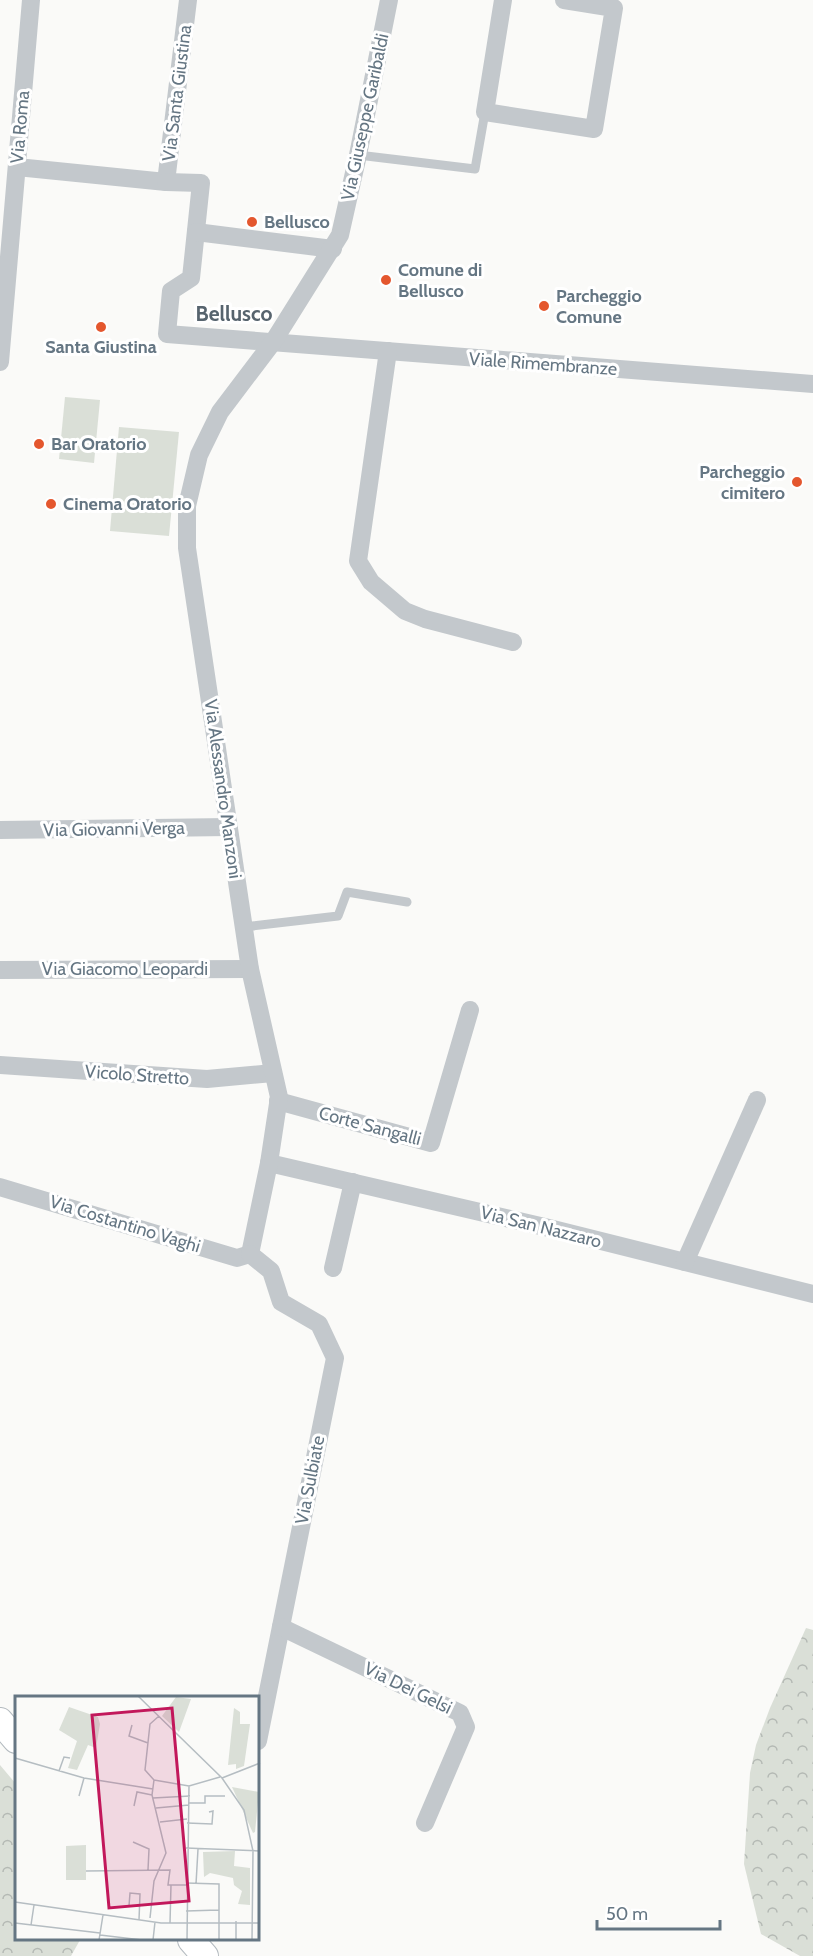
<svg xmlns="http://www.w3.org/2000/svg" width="813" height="1956" viewBox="0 0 813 1956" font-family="Cabin,sans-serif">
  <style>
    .green { fill: #dadfd7 }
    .forest { fill: url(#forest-crowns) }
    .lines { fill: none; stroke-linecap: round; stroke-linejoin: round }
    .secondary-casing { stroke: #b3babf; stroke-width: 28 }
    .service { stroke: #c3c8cc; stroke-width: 9 }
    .minor { stroke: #c3c8cc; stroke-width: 18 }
    .secondary { stroke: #fff; stroke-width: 26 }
    .poi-dot { fill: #e4572e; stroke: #fff; stroke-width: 2 }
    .labels { text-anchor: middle; stroke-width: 6; stroke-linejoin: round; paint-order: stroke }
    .street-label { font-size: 18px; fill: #657683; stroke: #fff }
    .poi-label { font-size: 18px; font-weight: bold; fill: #657683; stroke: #fff; text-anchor: start }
    .quarter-label { font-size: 21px; font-weight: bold; fill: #57646e; stroke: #fff }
    .inset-road { fill: none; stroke: #b5bdc2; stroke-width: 1.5 }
    .view { fill: #c2185b; fill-opacity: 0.15; stroke: #c2185b; stroke-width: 3 }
    .inset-edge { fill: none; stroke: #657683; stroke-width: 3 }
  </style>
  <defs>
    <pattern id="forest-crowns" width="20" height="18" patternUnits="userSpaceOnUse" patternTransform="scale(1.5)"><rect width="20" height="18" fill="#dadfd7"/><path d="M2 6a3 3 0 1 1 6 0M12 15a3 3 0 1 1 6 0" fill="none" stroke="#b4b9b4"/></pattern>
  </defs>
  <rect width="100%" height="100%" fill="#fafaf8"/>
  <!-- green -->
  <g class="green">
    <polygon points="65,397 100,400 94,463 59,459"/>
    <polygon points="119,427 179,432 169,536 110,531"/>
  </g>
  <!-- forest -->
  <g class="forest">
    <polygon points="806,1628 813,1630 813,1956 800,1956 761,1934 744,1864 750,1773 756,1745 770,1708"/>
    <polygon points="0,1765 16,1784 16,1940 80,1940 71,1956 0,1956"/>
  </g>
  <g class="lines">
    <!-- secondary casing -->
    <g class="secondary-casing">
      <g id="secondary">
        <polyline points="0,1721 16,1740"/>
        <polyline points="191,1940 205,1956"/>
      </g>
    </g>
    <!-- service -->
    <g class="service">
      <polyline points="358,155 475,169 485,112"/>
      <polyline points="244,927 338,916 347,892 407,902"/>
    </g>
    <!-- minor -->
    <g class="minor">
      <polyline points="503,0 485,112 594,129 614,8 564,0"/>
      <polyline points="17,167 166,182 188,0"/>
      <polyline points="166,182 201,183 191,278 171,291 167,334 813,384"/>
      <polyline points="196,232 333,249"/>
      <polyline points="388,351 358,561 371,582 405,611 425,619 513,642"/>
      <polyline points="0,362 31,0"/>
      <polyline points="0,830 229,827"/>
      <polyline points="0,970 250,969"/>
      <polyline points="0,1065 207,1079 273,1073"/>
      <polyline points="278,1101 431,1143 470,1010"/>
      <polyline points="269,1163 549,1228 813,1294"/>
      <polyline points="0,1187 237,1258 250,1254"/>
      <polyline points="250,1254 269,1163 279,1097 250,969 187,548 187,506 199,455 220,412 273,342 340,235 358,155 389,0"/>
      <polyline points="250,1254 271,1271 281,1302 319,1324 335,1358 258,1741"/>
      <polyline points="685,1262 757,1100"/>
      <polyline points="333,1268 353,1182"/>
      <polyline points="281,1627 460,1713 466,1727 425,1823"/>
    </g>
    <!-- secondary -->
    <use href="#secondary" class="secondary"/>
  </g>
  <!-- markers -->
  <g class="poi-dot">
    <circle cx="252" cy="222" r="6"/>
    <circle cx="386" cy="280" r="6"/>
    <circle cx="544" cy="306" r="6"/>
    <circle cx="101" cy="327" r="6"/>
    <circle cx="39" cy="444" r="6"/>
    <circle cx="797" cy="482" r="6"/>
    <circle cx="51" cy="504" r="6"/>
  </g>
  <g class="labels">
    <!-- street labels -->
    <g class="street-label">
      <text transform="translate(177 93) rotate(-83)" y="6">Via Santa Giustina</text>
      <text transform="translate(365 117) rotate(-78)" y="6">Via Giuseppe Garibaldi</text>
      <text transform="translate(20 127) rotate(-85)" y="6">Via Roma</text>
      <text transform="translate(543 364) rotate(4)" y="6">Viale Rimembranze</text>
      <text transform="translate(223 789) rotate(82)" y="6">Via Alessandro Manzoni</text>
      <text transform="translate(114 829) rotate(-1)" y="6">Via Giovanni Verga</text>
      <text x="125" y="975">Via Giacomo Leopardi</text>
      <text transform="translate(137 1075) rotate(4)" y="6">Vicolo Stretto</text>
      <text transform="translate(370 1126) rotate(15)" y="6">Corte Sangalli</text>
      <text transform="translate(125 1224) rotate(17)" y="6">Via Costantino Vaghi</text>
      <text transform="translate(541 1227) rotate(14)" y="6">Via San Nazzaro</text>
      <text transform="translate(310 1480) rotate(-79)" y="6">Via Sulbiate</text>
      <text transform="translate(408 1688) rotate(26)" y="6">Via Dei Gelsi</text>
    </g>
    <!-- poi labels -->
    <g class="poi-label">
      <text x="264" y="228">Bellusco</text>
      <text x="398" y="276">Comune di<tspan x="398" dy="21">Bellusco</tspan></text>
      <text x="556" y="302">Parcheggio<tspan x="556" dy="21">Comune</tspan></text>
      <text x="101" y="353" text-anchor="middle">Santa Giustina</text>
      <text x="51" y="450">Bar Oratorio</text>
      <text x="785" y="478" text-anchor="end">Parcheggio<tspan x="785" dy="21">cimitero</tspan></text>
      <text x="63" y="510">Cinema Oratorio</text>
    </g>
    <!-- quarter labels -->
    <g class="quarter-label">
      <text x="234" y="321">Bellusco</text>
    </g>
  </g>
  <!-- overview -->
  <g transform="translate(15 1696)">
    <rect width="244" height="244" fill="#fafaf8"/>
    <path d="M219,12L225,16V28H235L229,70L221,73V68L213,69ZM220,155L219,170L235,172V209L223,208L227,195L219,189L218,182L195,177L189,181L188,156Z" fill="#dadfd7"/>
    <path d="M161,1L176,3L164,36L147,20ZM54,11L83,21L85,28L81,52L73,49L62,74L53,72L62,45L44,34Z" fill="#dadfd7"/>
    <path d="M71,149V184H51V150Z" fill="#dadfd7"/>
    <path d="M217,91L244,96L240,136L238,137Z" fill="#dadfd7"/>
    <path class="inset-road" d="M123,0L207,82L229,114L238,155L237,244M117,29L114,40L133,47M0,62L69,82L138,93M44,75L49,61L55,62M207,82L245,67M139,84L130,74L135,28L144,20M139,84L174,90L205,81M64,100L69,82M138,102L175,100M174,107H190V100H210M119,110L122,96L137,99M141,112L174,109M145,126L172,123M172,127L197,128L198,115L194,116M118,146L134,153L133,174M171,152L245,155M71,175L155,174L153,189H156M171,187L204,188V244M181,188L183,153M0,206L146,227H245M171,215L204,214M135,222L139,185L151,157L137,99L139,84M124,224L125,198L115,197L114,210H125M221,225V244M0,227L85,237M155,227L156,189H171M16,229L19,209M85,239L127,244M84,244L88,219M138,244L140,226M172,244L174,90"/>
    <path class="view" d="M157,12L174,205L94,212L77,19Z"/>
    <rect width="244" height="244" class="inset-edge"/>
  </g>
  <!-- scale -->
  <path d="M597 1920v9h123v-9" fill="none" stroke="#657683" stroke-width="3"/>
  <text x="606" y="1920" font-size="18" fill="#657683" stroke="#ffffff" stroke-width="4.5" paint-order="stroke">50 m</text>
</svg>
